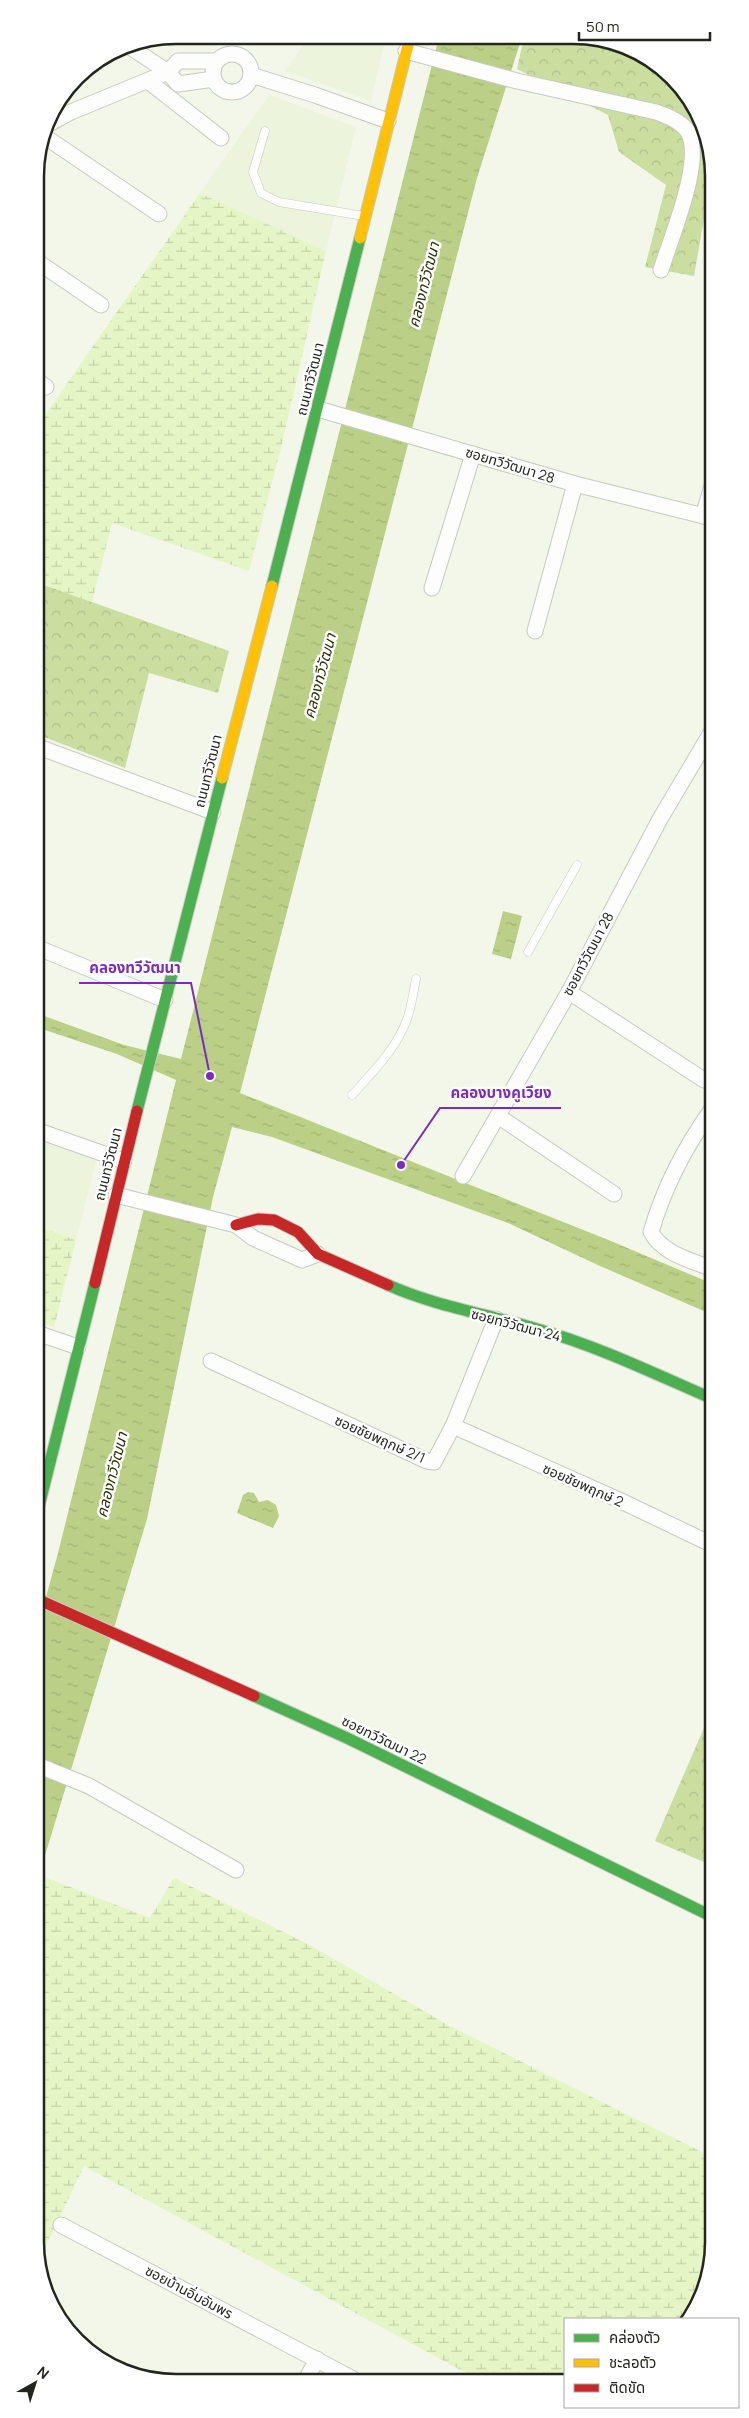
<svg xmlns="http://www.w3.org/2000/svg" width="749" height="2418" viewBox="0 0 749 2418" font-family="Manrope,'Noto Sans Thai',sans-serif">
  <style>
    .built { fill: #ecf4dc }
    .forest { fill: url(#forest-crowns) }
    .wetland { fill: url(#wetland-marsh) }
    .water { fill: url(#water-ripples) }
    .lines { fill: none; stroke-linecap: round; stroke-linejoin: round }
    .lane-casing { stroke: #c7cac0; stroke-width: 9 }
    .street-casing { stroke: #c7cac0; stroke-width: 17 }
    .fast-casing { stroke: #c7cac0; stroke-width: 13 }
    .slow-casing { stroke: #c7cac0; stroke-width: 13 }
    .jam-casing { stroke: #c7cac0; stroke-width: 13 }
    .lane { stroke: #fdfefc; stroke-width: 8 }
    .street { stroke: #fdfefc; stroke-width: 15 }
    .fast { stroke: #4caf50; stroke-width: 11 }
    .slow { stroke: #ffc107; stroke-width: 11 }
    .jam { stroke: #c62828; stroke-width: 11 }
    .labels { text-anchor: middle; stroke-width: 5; stroke-linejoin: round; paint-order: stroke }
    .street-label { font-size: 14px; fill: #23261d; stroke: #fff }
    .water-label { font-size: 15px; font-style: italic; fill: #252f05; stroke: #fff }
    .rim { fill: none; stroke: #23261d; stroke-width: 2.5 }
    .leader { fill: none; stroke: #7b2cbf; stroke-width: 2 }
    .callout-dot { fill: #7b2cbf; stroke: #fff; stroke-width: 2 }
    .callout-label { font-size: 15px; text-anchor: middle; font-weight: bold; fill: #7b2cbf; stroke: #fff; stroke-width: 5; stroke-linejoin: round; paint-order: stroke }
  </style>
  <defs>
    <pattern id="forest-crowns" width="20" height="18" patternUnits="userSpaceOnUse" patternTransform="scale(1.25)"><rect width="20" height="18" fill="#ccdda0"/><path d="M2 6a3 3 0 1 1 6 0M12 15a3 3 0 1 1 6 0" fill="none" stroke="#afbe89"/></pattern>
    <pattern id="wetland-marsh" width="20" height="14" patternUnits="userSpaceOnUse" patternTransform="scale(1.25)"><rect width="20" height="14" fill="#e6f5c5"/><path d="M1 5h8M5 5V1M11 12h8M15 12V8" fill="none" stroke="#c5d2a9"/></pattern>
    <pattern id="water-ripples" width="26" height="14" patternUnits="userSpaceOnUse" patternTransform="scale(1.25)"><rect width="26" height="14" fill="#bbd086"/><path d="M2 4q2-2 4 0t4 0M15 11q2-2 4 0t4 0" fill="none" stroke="#a0b273"/></pattern>
  </defs>
  <rect width="100%" height="100%" fill="#f2f7e9"/>
  <!-- built -->
  <g class="built">
    <polygon points="310,36 386,36 371,101 285,71"/>
    <polygon points="269,95 356,127 326,251 200,193"/>
    <polygon points="36,1139 97,1158 76,1240 36,1226"/>
  </g>
  <!-- forest -->
  <g class="forest">
    <polygon points="524,37 601,38 673,77 711,149 711,179 694,276 645,267 666,185 619,152 608,115 517,69"/>
    <polygon points="36,582 229,651 218,693 149,673 125,768 36,734"/>
    <polygon points="713,1707 713,1866 655,1841"/>
  </g>
  <!-- wetland -->
  <g class="wetland">
    <polygon points="200,193 326,251 281,448 249,571 112,523 92,602 36,582 36,428"/>
    <polygon points="36,1226 76,1240 54,1327 37,1321"/>
    <polygon points="39,1875 150,1918 174,1878 308,1944 448,2025 714,2158 714,2251 703,2296 689,2319 565,2319 565,2380 479,2380 84,2166 38,2263 37,1882"/>
  </g>
  <!-- water -->
  <g class="water">
    <polygon points="439,37 522,37 477,178 240,1093 606,1239 713,1284 713,1315 600,1266 508,1223 272,1137 232,1127 213,1197 147,1519 37,1882 37,1630 58,1553 176,1080 117,1054 36,1027 36,1013 124,1045 181,1059"/>
    <polygon points="503,911 522,916 511,959 492,954"/>
    <polygon points="248,1492 254,1493 259,1502 268,1500 276,1505 279,1516 273,1528 237,1513 243,1495"/>
  </g>
  <g class="lines">
    <!-- lane casing -->
    <g class="lane-casing">
      <g id="lane">
        <polyline points="265,131 253,172 261,193 279,202 364,216"/>
        <polyline points="528,952 577,865"/>
        <path d="M352,1095C374,1071 400,1045 409,1013C412,1002 414,990 416,979"/>
      </g>
    </g>
    <!-- street casing -->
    <g class="street-casing">
      <g id="street">
        <polyline points="127,45 168,72 178,84 214,79"/>
        <path d="M406,51L517,81L656,112C667,116 678,120 686,129C707,155 670,239 661,270"/>
        <circle cx="232" cy="73" r="19"/>
        <polyline points="251,75 315,95 388,121"/>
        <polyline points="148,81 221,138"/>
        <polyline points="47,125 71,112 168,72 178,61 217,61"/>
        <polyline points="44,136 159,214"/>
        <polyline points="35,260 101,305"/>
        <polyline points="36,380 46,387"/>
        <polyline points="318,409 575,484 712,518"/>
        <polyline points="703,516 712,486"/>
        <polyline points="432,588 473,454"/>
        <polyline points="535,631 575,484"/>
        <polyline points="36,746 213,812"/>
        <polyline points="36,947 165,1000"/>
        <polyline points="569,992 704,1080"/>
        <path d="M712,1109C685,1147 664,1187 651,1232C663,1254 690,1260 713,1269"/>
        <polyline points="498,1116 614,1194"/>
        <polyline points="36,1130 124,1161"/>
        <polyline points="463,1176 569,992 660,819 712,731"/>
        <polyline points="116,1195 236,1225 253,1238 302,1260 318,1254"/>
        <polyline points="37,1333 78,1347"/>
        <polyline points="211,1361 427,1461 434,1462 453,1426 496,1319"/>
        <polyline points="453,1426 619,1500 713,1545"/>
        <polyline points="37,1765 89,1786 236,1870"/>
        <polyline points="61,2225 355,2380"/>
        <polyline points="306,2380 317,2359"/>
      </g>
    </g>
    <!-- fast casing -->
    <g class="fast-casing">
      <g id="fast">
        <polyline points="272,586 360,238"/>
        <polyline points="137,1111 222,778"/>
        <path d="M388,1285C435,1306 487,1314 537,1329C598,1346 655,1374 713,1399"/>
        <polyline points="37,1514 95,1283"/>
        <polyline points="254,1696 347,1738 713,1917"/>
      </g>
    </g>
    <!-- slow casing -->
    <g class="slow-casing">
      <g id="slow">
        <polyline points="360,238 410,37"/>
        <polyline points="222,778 272,586"/>
      </g>
    </g>
    <!-- jam casing -->
    <g class="jam-casing">
      <g id="jam">
        <polyline points="236,1225 258,1219 274,1220 298,1232 318,1254 388,1285"/>
        <polyline points="95,1283 137,1111"/>
        <polyline points="37,1599 254,1696"/>
      </g>
    </g>
    <!-- lane -->
    <use href="#lane" class="lane"/>
    <!-- street -->
    <use href="#street" class="street"/>
    <!-- fast -->
    <use href="#fast" class="fast"/>
    <!-- slow -->
    <use href="#slow" class="slow"/>
    <!-- jam -->
    <use href="#jam" class="jam"/>
  </g>
  <g class="labels">
    <!-- street labels -->
    <g class="street-label">
      <text transform="translate(310 379) rotate(-76)" y="5">ถนนทวีวัฒนา</text>
      <text transform="translate(510 465) rotate(17)" y="5">ซอยทวีวัฒนา 28</text>
      <text transform="translate(208 771) rotate(-76)" y="5">ถนนทวีวัฒนา</text>
      <text transform="translate(588 954) rotate(-62)" y="5">ซอยทวีวัฒนา 28</text>
      <text transform="translate(108 1164) rotate(-76)" y="5">ถนนทวีวัฒนา</text>
      <text transform="translate(516 1325) rotate(15)" y="5">ซอยทวีวัฒนา 24</text>
      <text transform="translate(380 1439) rotate(24)" y="5">ซอยชัยพฤกษ์ 2/1</text>
      <text transform="translate(583 1485) rotate(24)" y="5">ซอยชัยพฤกษ์ 2</text>
      <text transform="translate(384 1740) rotate(26)" y="5">ซอยทวีวัฒนา 22</text>
      <text transform="translate(189 2292) rotate(28)" y="5">ซอยบ้านอิ่มอัมพร</text>
    </g>
    <!-- water labels -->
    <g class="water-label">
      <text transform="translate(424 285) rotate(-76)" y="5">คลองทวีวัฒนา</text>
      <text transform="translate(320 676) rotate(-75)" y="5">คลองทวีวัฒนา</text>
      <text transform="translate(112 1475) rotate(-76)" y="5">คลองทวีวัฒนา</text>
    </g>
  </g>
  <!-- crop -->
  <path d="M0 0H749V2418H0ZM176 44H573A132 132 0 0 1 705 176V2242A132 132 0 0 1 573 2374H176A132 132 0 0 1 44 2242V176A132 132 0 0 1 176 44Z" fill="#fff" fill-rule="evenodd"/>
  <path class="rim" d="M176 44H573A132 132 0 0 1 705 176V2242A132 132 0 0 1 573 2374H176A132 132 0 0 1 44 2242V176A132 132 0 0 1 176 44Z"/>
  <!-- callouts -->
  <path class="leader" d="M210 1076L191 983H79M401 1165L440 1108H561"/>
  <g class="callout-dot">
    <circle cx="210" cy="1076" r="5"/>
    <circle cx="401" cy="1165" r="5"/>
  </g>
  <g class="callout-label">
    <text x="135" y="973">คลองทวีวัฒนา</text>
    <text x="501" y="1098">คลองบางคูเวียง</text>
  </g>
  <!-- legend -->
  <rect x="564" y="2318" width="175" height="90" fill="#ffffff" stroke="#a7a8a5"/>
  <rect x="574" y="2334" width="25" height="8" fill="#4caf50" stroke="#a7a8a5"/>
  <text x="609" y="2343" font-size="15" fill="#23261d">คล่องตัว</text>
  <rect x="574" y="2359" width="25" height="8" fill="#ffc107" stroke="#a7a8a5"/>
  <text x="609" y="2368" font-size="15" fill="#23261d">ชะลอตัว</text>
  <rect x="574" y="2384" width="25" height="8" fill="#c62828" stroke="#a7a8a5"/>
  <text x="609" y="2393" font-size="15" fill="#23261d">ติดขัด</text>
  <!-- north arrow -->
  <g transform="translate(35 2383) rotate(39)" stroke="#ffffff" stroke-width="4" paint-order="stroke">
  <path d="M0-4L9 19L0 12L-9 19Z" fill="#23261d"/>
  <text y="-8" font-size="14" font-weight="bold" text-anchor="middle" fill="#23261d">N</text>
  </g>
  <!-- scale -->
  <path d="M579 32v8h131v-8" fill="none" stroke="#23261d" stroke-width="2.5"/>
  <text x="586" y="32" font-size="15" fill="#23261d" stroke="#ffffff" stroke-width="4" paint-order="stroke">50 m</text>
</svg>
